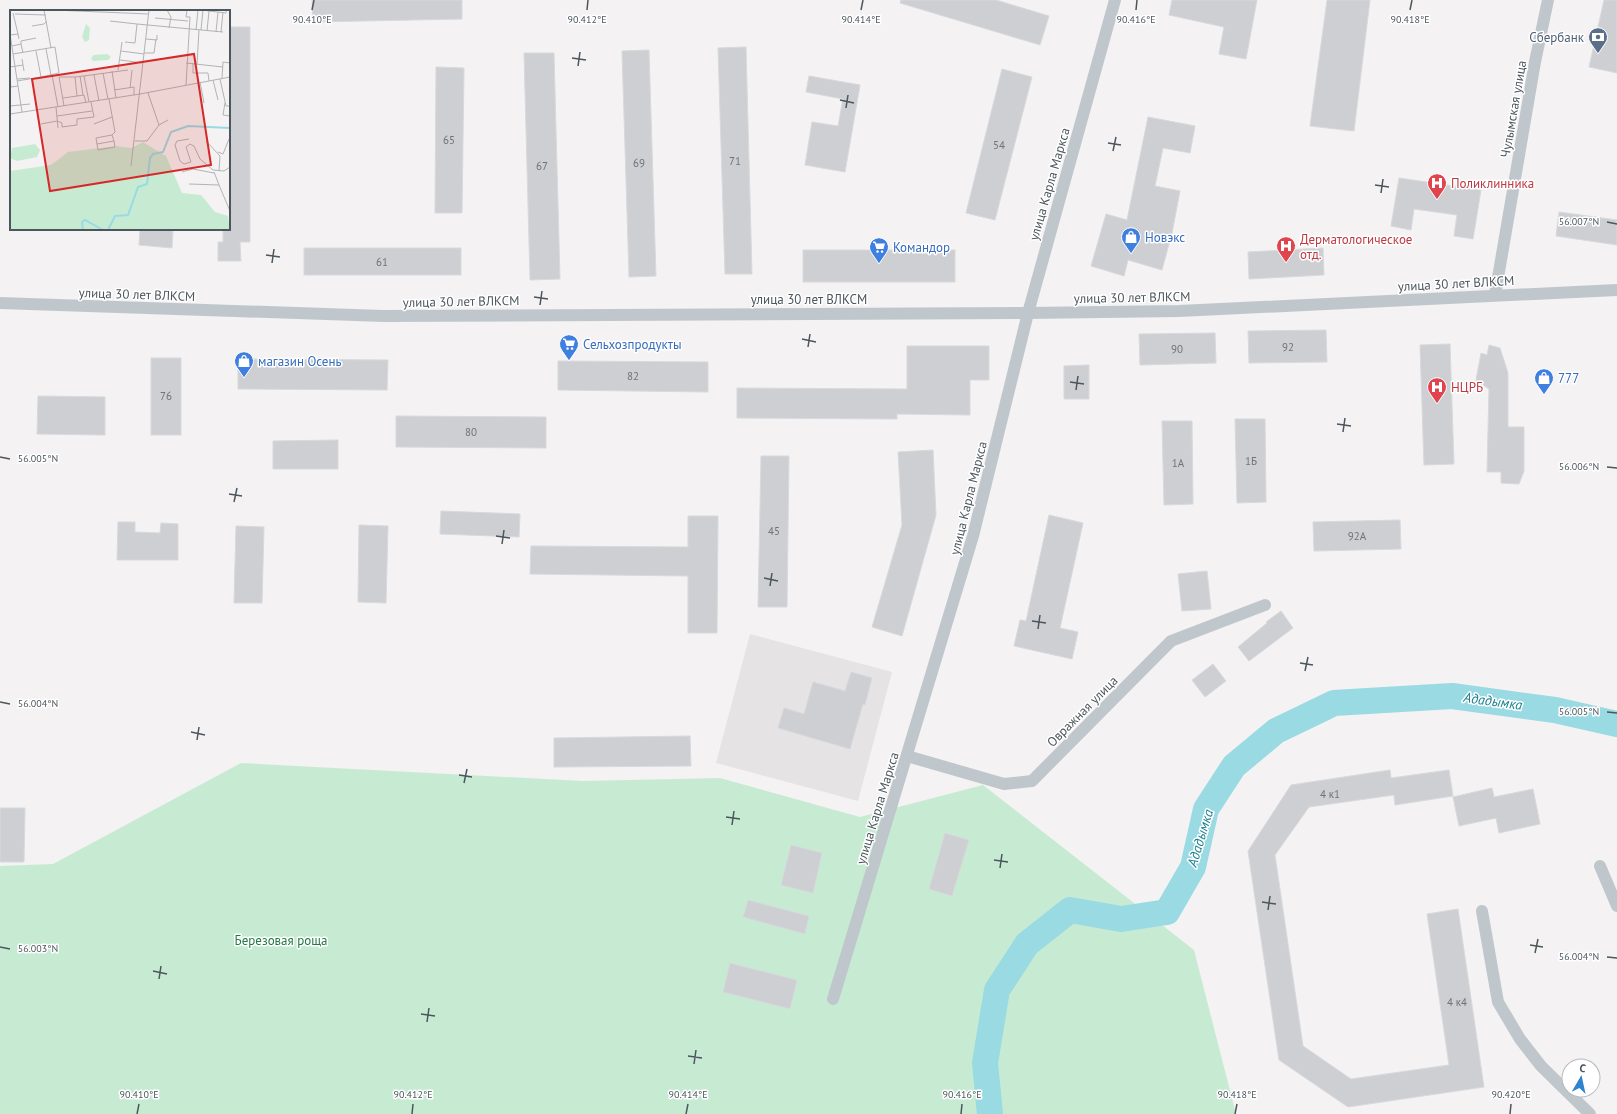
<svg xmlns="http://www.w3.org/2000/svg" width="1617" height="1114" viewBox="0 0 1617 1114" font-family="'PT Sans',sans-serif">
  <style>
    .education { fill: #e5e3e4 }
    .green { fill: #c7ebd2 }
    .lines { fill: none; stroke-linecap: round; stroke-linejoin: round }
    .river { stroke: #99dae3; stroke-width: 26 }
    .building { fill: #cdcfd3; stroke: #d7d9dc }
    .minor { stroke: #c0c7cc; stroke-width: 12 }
    .ticks { fill: none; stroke: #4c565d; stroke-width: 1.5 }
    .labels { text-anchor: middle; stroke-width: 3; stroke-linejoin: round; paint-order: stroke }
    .number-label { font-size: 11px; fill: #6c747a }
    .service-label { font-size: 13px; fill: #4e5e75; stroke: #fff; text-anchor: end }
    .street-label { font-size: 13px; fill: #4c565d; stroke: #fff }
    .health-label { font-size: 13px; fill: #be3a42; stroke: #fff; text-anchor: start }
    .shop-label { font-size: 13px; fill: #366cbe; stroke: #fff; text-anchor: start }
    .park-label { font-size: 13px; fill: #237846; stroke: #fff }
    .water-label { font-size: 14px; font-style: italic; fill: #1d8290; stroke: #fff }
    .inset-river { fill: none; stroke: #99dae3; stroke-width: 2 }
    .inset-road { fill: none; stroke: #b1b4b6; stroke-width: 1 }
    .view { fill: #d62828; fill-opacity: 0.15; stroke: #d62828; stroke-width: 2 }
    .inset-edge { fill: none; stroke: #4c565d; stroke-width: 2 }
    .ticks-label { font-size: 10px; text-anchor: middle; fill: #4c565d; stroke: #fff; stroke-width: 3; stroke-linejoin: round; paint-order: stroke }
  </style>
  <rect width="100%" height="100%" fill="#f4f2f2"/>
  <!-- education -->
  <polygon class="education" points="750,634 892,672 858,801 716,763"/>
  <!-- green -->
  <polygon class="green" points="241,763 583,781 720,778 860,817 983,785 1194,950 1236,1114 0,1114 0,866 53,864"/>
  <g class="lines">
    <!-- river -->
    <polyline class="river" points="990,1114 985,1063 997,990 1027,944 1070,910 1121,919 1167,912 1193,867 1206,809 1234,766 1276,731 1334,703 1452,696 1555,710 1617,724"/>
  </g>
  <!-- building -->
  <g class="building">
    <polygon points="312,0 462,0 462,19 313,22"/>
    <polygon points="901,0 996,0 1049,16 1040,45 900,3"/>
    <polygon points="1172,0 1257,0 1246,59 1219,54 1224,27 1169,15"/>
    <polygon points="1327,0 1370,0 1354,131 1310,126"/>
    <polygon points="1604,0 1617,0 1617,73 1589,67"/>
    <polygon points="229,27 250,27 250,242 240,242 241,261 218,261 218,242 223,242 223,229 229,229"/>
    <polygon points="746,47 752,274 725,274 718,48"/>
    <polygon points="649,50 656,276 629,277 622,51"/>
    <polygon points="524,53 554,53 560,279 530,280"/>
    <polygon points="436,67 464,68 462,213 435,213"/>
    <polygon points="1002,69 1032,77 995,220 966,213"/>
    <polygon points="809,76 860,85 845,172 805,165 812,122 838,126 843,99 806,92"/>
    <polygon points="1148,117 1195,126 1190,153 1163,148 1155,186 1180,191 1172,233 1162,270 1128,260 1124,276 1091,266 1106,214 1127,220"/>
    <polygon points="1399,178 1481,190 1473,239 1454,236 1457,215 1414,209 1411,230 1391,226"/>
    <polygon points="1559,212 1617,220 1617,245 1556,236"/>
    <polygon points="140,229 173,229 172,248 139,245"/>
    <rect x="304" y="248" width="157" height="27"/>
    <polygon points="1323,248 1324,275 1249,279 1248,252"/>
    <rect x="803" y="250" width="152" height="32"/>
    <polygon points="1326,330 1327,362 1249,363 1248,331"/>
    <polygon points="1215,333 1216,363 1140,365 1139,334"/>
    <polygon points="1450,344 1454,464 1424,465 1420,345"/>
    <polygon points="1489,345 1500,348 1508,373 1508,427 1524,427 1524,471 1519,484 1501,483 1501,472 1487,472 1489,389 1476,380 1481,353 1487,355"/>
    <polygon points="907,346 989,346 989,380 970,380 970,415 897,414 897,419 737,418 737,388 907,389"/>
    <rect x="151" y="358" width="30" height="77"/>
    <polygon points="238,359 388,360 387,390 238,389"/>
    <polygon points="558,361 708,362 708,392 558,390"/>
    <polygon points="1089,365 1089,399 1064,399 1064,366"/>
    <polygon points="38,396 105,397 105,435 37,434"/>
    <polygon points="396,416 546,417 546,448 396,447"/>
    <polygon points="1235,419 1265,419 1266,502 1237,503"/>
    <polygon points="1162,421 1192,421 1193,504 1164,505"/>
    <polygon points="338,440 338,469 273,469 273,441"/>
    <polygon points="933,450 936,515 902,636 872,627 902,525 898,452"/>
    <polygon points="761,456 789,456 787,607 758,607"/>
    <polygon points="441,511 520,514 519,537 440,534"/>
    <polygon points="1049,515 1083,523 1060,628 1078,632 1072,659 1014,646 1020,620 1026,621"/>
    <polygon points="688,516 718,516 717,633 688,633 688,576 530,574 531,546 688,547"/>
    <polygon points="1400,520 1401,549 1314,551 1313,522"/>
    <polygon points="118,522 135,522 135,532 160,533 161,523 178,524 178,560 117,560"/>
    <polygon points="359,525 388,526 386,603 358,602"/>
    <polygon points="236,526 264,527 262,603 234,603"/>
    <polygon points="1207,571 1211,609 1182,611 1178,574"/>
    <polygon points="1281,611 1293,628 1249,661 1238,647 1267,623 1266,622"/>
    <polygon points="1213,664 1226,681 1205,697 1192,680"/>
    <polygon points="851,672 872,678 865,705 863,704 850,749 778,728 784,708 804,714 813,682 845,691"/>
    <polygon points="690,736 691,766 554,767 554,738"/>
    <polygon points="1390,770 1391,778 1449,770 1453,796 1395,805 1394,795 1309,807 1275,855 1303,1046 1351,1079 1449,1065 1427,914 1458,909 1484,1087 1348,1107 1279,1060 1248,851 1291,785"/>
    <polygon points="1492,788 1494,797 1533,789 1540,824 1499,833 1496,818 1459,826 1453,797"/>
    <polygon points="0,808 25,808 24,862 0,862"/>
    <polygon points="945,833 969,840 952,896 929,889"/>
    <polygon points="791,845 822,853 813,893 781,885"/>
    <polygon points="748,900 809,916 805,934 743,917"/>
    <polygon points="730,963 797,980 790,1009 723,992"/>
  </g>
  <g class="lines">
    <!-- minor -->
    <g class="minor">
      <polyline points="1495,295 1535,62 1548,0"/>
      <polyline points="0,303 383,316 1028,313 1179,311 1617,290"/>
      <polyline points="907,756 1004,784 1032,781 1171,641 1265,605"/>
      <polyline points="1600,866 1617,906"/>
      <polyline points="1482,911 1498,1002 1520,1039 1541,1066 1590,1114"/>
      <polyline points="833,999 973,536 1028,313 1115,0"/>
    </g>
  </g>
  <!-- ticks -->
  <path class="ticks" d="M312,10L314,0M587,10L588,0M861,10L863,0M1136,10L1137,0M1410,10L1412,0M572,58L586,60M578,66L580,52M840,100L854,103M846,108L848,95M1108,143L1121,145M1113,151L1116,137M1375,185L1389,187M1381,193L1383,179M1607,222L1617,224M266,255L280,257M272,263L274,249M534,297L548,299M540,305L542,291M802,339L816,342M808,347L810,334M1070,382L1084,384M1076,390L1078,376M1337,424L1351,426M1343,432L1345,418M0,457L10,459M1607,467L1617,468M229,494L242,496M234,502L237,488M496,536L510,538M502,544L504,530M764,578L778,581M770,586L772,573M1032,621L1046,623M1038,629L1040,615M1300,663L1313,665M1305,671L1308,657M0,702L10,704M1607,712L1617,713M191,732L205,735M197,740L199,727M459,775L472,777M464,783L467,769M726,817L740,819M732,825L734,811M994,860L1008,862M1000,868L1002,854M1262,902L1276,904M1268,910L1270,896M1530,945L1543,947M0,947L10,949M1535,953L1538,939M1607,957L1617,958M153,971L167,974M159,979L161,966M421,1014L435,1016M427,1022L429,1008M688,1056L702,1058M694,1064L696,1050M137,1114L139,1104M412,1114L413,1104M686,1114L688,1104M961,1114L962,1104M1235,1114L1237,1104M1510,1114L1511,1104"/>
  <!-- icons -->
  <defs>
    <g id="bank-pin" transform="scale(1)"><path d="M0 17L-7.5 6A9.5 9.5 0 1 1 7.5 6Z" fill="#5c6f8a" stroke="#fff"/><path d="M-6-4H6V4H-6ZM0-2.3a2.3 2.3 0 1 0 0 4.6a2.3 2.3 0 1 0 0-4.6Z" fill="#fff"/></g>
    <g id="hospital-pin" transform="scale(1)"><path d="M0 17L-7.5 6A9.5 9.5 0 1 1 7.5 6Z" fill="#e0444e" stroke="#fff"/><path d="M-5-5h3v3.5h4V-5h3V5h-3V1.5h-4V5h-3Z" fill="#fff"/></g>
    <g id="shop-pin" transform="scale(1)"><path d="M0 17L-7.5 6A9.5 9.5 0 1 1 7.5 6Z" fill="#3f7fe0" stroke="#fff"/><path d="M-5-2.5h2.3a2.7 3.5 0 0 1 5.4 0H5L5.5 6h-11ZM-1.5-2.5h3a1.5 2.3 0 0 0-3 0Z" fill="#fff"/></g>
    <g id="supermarket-pin" transform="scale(1)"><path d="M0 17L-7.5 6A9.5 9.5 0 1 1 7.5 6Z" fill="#3f7fe0" stroke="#fff"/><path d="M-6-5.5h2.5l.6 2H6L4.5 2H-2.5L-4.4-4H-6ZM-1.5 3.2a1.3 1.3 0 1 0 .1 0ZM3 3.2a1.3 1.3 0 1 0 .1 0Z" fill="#fff"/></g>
  </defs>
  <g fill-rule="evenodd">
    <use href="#bank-pin" x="1598" y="37"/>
    <use href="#hospital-pin" x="1437" y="183"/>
    <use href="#shop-pin" x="1131" y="237"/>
    <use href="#hospital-pin" x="1286" y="246"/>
    <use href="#supermarket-pin" x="879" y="247"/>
    <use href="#supermarket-pin" x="569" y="344"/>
    <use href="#shop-pin" x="244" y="361"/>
    <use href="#shop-pin" x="1544" y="378"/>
    <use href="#hospital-pin" x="1437" y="387"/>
  </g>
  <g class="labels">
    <!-- number labels -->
    <g class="number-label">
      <text x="449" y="144">65</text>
      <text x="999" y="149">54</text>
      <text x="735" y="165">71</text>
      <text x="639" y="167">69</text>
      <text x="542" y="170">67</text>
      <text x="382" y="266">61</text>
      <text x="1288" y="351">92</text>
      <text x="1177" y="353">90</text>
      <text x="633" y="380">82</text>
      <text x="166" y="400">76</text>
      <text x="471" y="436">80</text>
      <text x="1251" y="465">1Б</text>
      <text x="1178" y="467">1А</text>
      <text x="774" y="535">45</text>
      <text x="1357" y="540">92А</text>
      <text x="1330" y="798">4 к1</text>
      <text x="1457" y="1006">4 к4</text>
    </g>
    <!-- service labels -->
    <g class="service-label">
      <text x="1584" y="42">Сбербанк</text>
    </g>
    <!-- street labels -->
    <g class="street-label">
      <text transform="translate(1513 109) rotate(-80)" y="5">Чулымская улица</text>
      <text transform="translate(1049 184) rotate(-74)" y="5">улица Карла Маркса</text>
      <text transform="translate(1456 283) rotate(-3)" y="5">улица 30 лет ВЛКСМ</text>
      <text transform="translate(137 294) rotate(2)" y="5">улица 30 лет ВЛКСМ</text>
      <text transform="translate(1132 297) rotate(-1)" y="5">улица 30 лет ВЛКСМ</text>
      <text x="809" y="304">улица 30 лет ВЛКСМ</text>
      <text transform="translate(461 301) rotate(-1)" y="5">улица 30 лет ВЛКСМ</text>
      <text transform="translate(968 498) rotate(-76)" y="5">улица Карла Маркса</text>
      <text transform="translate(1082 711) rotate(-45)" y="5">Овражная улица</text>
      <text transform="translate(877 808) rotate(-73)" y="5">улица Карла Маркса</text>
    </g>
    <!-- health labels -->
    <g class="health-label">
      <text x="1451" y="188">Поликлинника</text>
      <text x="1300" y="244">Дерматологическое<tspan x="1300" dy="15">отд.</tspan></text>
      <text x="1451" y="392">НЦРБ</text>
    </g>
    <!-- shop labels -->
    <g class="shop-label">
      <text x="1145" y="242">Новэкс</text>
      <text x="893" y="252">Командор</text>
      <text x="583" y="349">Сельхозпродукты</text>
      <text x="258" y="366">магазин Осень</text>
      <text x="1558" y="383">777</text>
    </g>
    <!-- park labels -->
    <g class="park-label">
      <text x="281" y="945">Березовая роща</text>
    </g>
    <!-- water labels -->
    <g class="water-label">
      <text transform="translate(1493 701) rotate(8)" y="5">Ададымка</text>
      <text transform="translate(1200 838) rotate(-73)" y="5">Ададымка</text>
    </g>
  </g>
  <!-- overview -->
  <g transform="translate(10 10)">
    <rect width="220" height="220" fill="#f4f2f2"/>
    <path d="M76,14L80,18L79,30L75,32L72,27ZM97,44L101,47L98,50L83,51L81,48L84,45ZM133,132L156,146L172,183L191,185L205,202L218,206L220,220H0V161L41,155L58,142L106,136L121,138ZM25,134L30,140L27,147L7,151L0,148L2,138Z" fill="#c7ebd2"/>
    <path class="inset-river" d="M73,220L72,212L75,210L93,220M98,220L105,206L118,205L128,177L137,174L140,148L143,144L153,142L161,122L178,116L220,118"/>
    <path class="inset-road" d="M34,0L41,38M43,0L139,4M157,0L161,7L159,18M191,0L216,3V0M3,3L8,24M5,4L36,5M145,8L178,11M100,11L127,14M22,16L34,14L37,11M186,20L188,0M191,20L193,0M197,21L199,1M206,22L208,2M211,22L213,2M0,24L12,102M0,25L8,24L9,29M136,29L147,30V25M115,32L125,33L127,14L213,22M11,34V31L26,28M2,36L11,34L13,43M36,39L41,65M111,41L134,44M134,43H144L146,29M3,44L45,37L49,63L31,67M12,49L14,61M110,50L133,53M176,53L213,57M183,53V63H198L199,71M187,54L189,20M0,57L13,55M108,60L112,32M102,61L106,88M93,63L98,89M42,65L48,97M84,65L89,91M70,66L73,85M74,66L79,92M49,67H66L118,60M49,67L54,96M65,67L67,86M212,68L213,52L220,53M7,69L20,68M210,69L216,96H220M203,70L208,90M7,71L31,67L26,41M0,72L1,77L8,76M190,72L194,93M176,75L180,7H176L177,0M120,78L122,60M104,80L124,77V85M138,83L149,115M53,88L74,85L76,93M99,89L105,122L102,125M215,93L213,105L220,106M0,96L20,94M46,97L48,118M0,104L130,84L220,67M47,106L82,101M31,114L47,111L52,113V117L67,115V109L84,107L81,92M84,114L102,107M179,129L167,131L165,135L170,151L174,154L181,152L176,137L180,134L184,136L190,149L203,160L214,161L220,157M125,131H137L149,115L158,110M196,131L210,146L209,161M87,134L88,140L105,137L104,131L102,125L86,128L87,134L104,131M208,142L213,144L219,129M121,156L139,0M172,162L183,159L204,163M204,162L209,175M179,174L209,175L220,201"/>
    <path class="view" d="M184,44L201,155L40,181L22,69Z"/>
    <rect width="220" height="220" class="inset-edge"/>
  </g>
  <g class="ticks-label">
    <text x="312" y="23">90.410°E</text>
    <text x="587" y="23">90.412°E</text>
    <text x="861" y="23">90.414°E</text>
    <text x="1136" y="23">90.416°E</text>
    <text x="1410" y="23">90.418°E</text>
    <text x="1579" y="225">56.007°N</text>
    <text x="38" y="462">56.005°N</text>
    <text x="1579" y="470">56.006°N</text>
    <text x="38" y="707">56.004°N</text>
    <text x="1579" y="715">56.005°N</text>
    <text x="38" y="952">56.003°N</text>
    <text x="1579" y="960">56.004°N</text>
    <text x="139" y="1098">90.410°E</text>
    <text x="413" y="1098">90.412°E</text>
    <text x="688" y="1098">90.414°E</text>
    <text x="962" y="1098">90.416°E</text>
    <text x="1237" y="1098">90.418°E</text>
    <text x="1511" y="1098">90.420°E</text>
  </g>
  <!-- north arrow -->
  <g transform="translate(1581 1078) rotate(9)"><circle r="19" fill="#ffffff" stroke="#b7bbbe"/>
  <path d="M0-3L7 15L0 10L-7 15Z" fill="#3083d0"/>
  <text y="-6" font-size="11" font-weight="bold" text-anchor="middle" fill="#4c565d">С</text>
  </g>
</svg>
